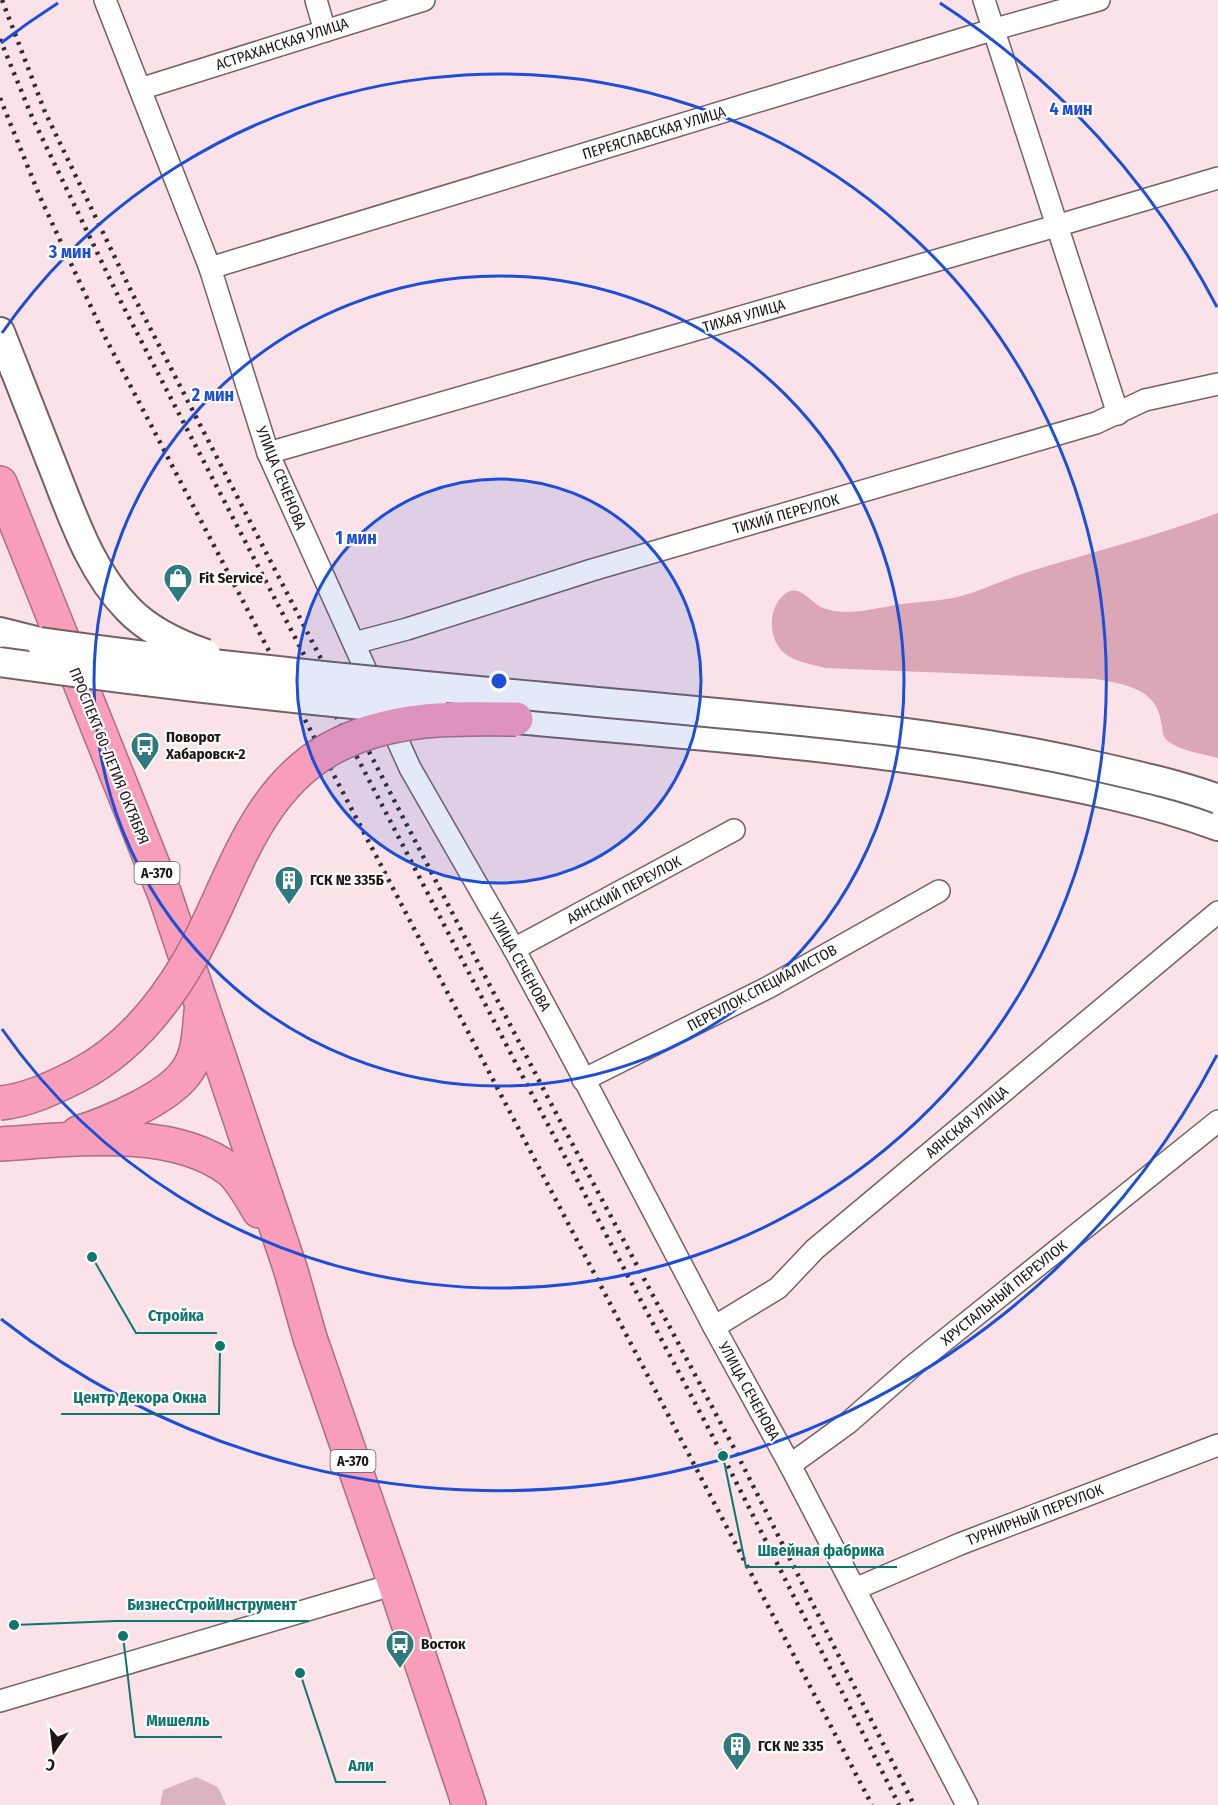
<svg xmlns="http://www.w3.org/2000/svg" width="1218" height="1805" viewBox="0 0 1218 1805" font-family="'Fira Sans Condensed',sans-serif">
  <style>
    .green { fill: #dab5bf }
    .forest { fill: #dba6b5 }
    .lines { fill: none; stroke-linecap: round; stroke-linejoin: round }
    .street-casing { stroke: #746066; stroke-width: 24 }
    .secondary-casing { stroke: #746066; stroke-width: 32 }
    .highway-casing { stroke: #ac6e81; stroke-width: 36 }
    .street { stroke: #fff; stroke-width: 21 }
    .secondary { stroke: #fff; stroke-width: 28 }
    .highway { stroke: #f99eba; stroke-width: 33 }
    .rail { stroke: #352b2e; stroke-width: 4.5; stroke-dasharray: 3 6; stroke-linecap: butt }
    .secondary-bridge-casing { stroke: #746066; stroke-width: 32; stroke-linecap: butt }
    .highway-bridge-casing { stroke: #ac6e81; stroke-width: 36; stroke-linecap: butt }
    .secondary-bridge { stroke: #fff; stroke-width: 28 }
    .highway-bridge { stroke: #f99eba; stroke-width: 33 }
    .ring { fill: none; stroke: #1d4ed8; stroke-width: 3 }
    .labels { text-anchor: middle; stroke-width: 4.5; stroke-linejoin: round; paint-order: stroke }
    .shield { fill: #fff; stroke: #615b5d; stroke-width: 1.5 }
    .shield-label { font-size: 14px; font-weight: bold; fill: #1d1517 }
    .street-label { font-size: 15px; fill: #1d1517; stroke: #fff }
    .poi-label { font-size: 15px; font-weight: bold; fill: #1d1517; stroke: #fff; text-anchor: start }
    .centre { fill: #1d4ed8; stroke: #fff; stroke-width: 3 }
    .ring-label { font-size: 18px; text-anchor: middle; font-weight: bold; fill: #1d4ed8; stroke: #fff; stroke-width: 4.5; stroke-linejoin: round; paint-order: stroke }
    .leader { fill: none; stroke: #0f766e; stroke-width: 2 }
    .callout-dot { fill: #0f766e; stroke: #fff; stroke-width: 2 }
    .callout-label { font-size: 16px; text-anchor: middle; font-weight: bold; fill: #0f766e; stroke: #fff; stroke-width: 4.5; stroke-linejoin: round; paint-order: stroke }
  </style>
  <rect width="100%" height="100%" fill="#fae2e8"/>
  <!-- green -->
  <polygon class="green" points="196,1777 218,1787 226,1805 160,1805 163,1790"/>
  <!-- forest -->
  <path class="forest" d="M1218,513V758C1203,754 1182,751 1169,742C1161,736 1163,729 1161,721C1156,688 1123,684 1096,679L825,668C810,664 795,662 783,652C767,637 768,603 788,592C801,585 812,604 823,608C845,616 864,610 886,607C908,602 931,602 953,598C980,592 1004,579 1031,571C1093,552 1156,536 1218,513Z"/>
  <g class="lines">
    <!-- street casing -->
    <g class="street-casing">
      <g id="street">
        <polyline points="105,0 210,268 268,453 410,768 514,949 575,1062 714,1327 790,1465 967,1805"/>
        <polyline points="316,0 325,31"/>
        <polyline points="984,0 1118,414"/>
        <polyline points="140,89 424,0"/>
        <polyline points="210,268 995,29 1099,0"/>
        <polyline points="268,453 1056,226 1218,178"/>
        <polyline points="354,643 407,629 592,570 1096,423 1145,400 1218,384"/>
        <polyline points="514,949 734,830"/>
        <polyline points="583,1080 769,987 939,891"/>
        <polyline points="714,1327 778,1288 815,1249 1218,912"/>
        <polyline points="790,1465 848,1423 914,1365 1218,1121"/>
        <polyline points="855,1589 960,1544 1218,1445"/>
        <polyline points="0,1701 395,1584"/>
      </g>
    </g>
    <!-- secondary casing -->
    <g class="secondary-casing">
      <g id="secondary">
        <polyline points="0,332 15,370"/>
        <polyline points="0,632 40,642"/>
        <path d="M516,719C679,734 845,745 1007,774C1078,787 1150,801 1218,826"/>
      </g>
    </g>
    <!-- highway casing -->
    <g class="highway-casing">
      <g id="highway">
        <polyline points="0,483 165,895 291,1271 310,1338 395,1584 469,1805"/>
        <path d="M78,1133C109,1123 169,1098 187,1071C199,1054 199,1032 201,1012"/>
        <path d="M0,1144C70,1140 171,1125 230,1170C242,1180 251,1198 259,1211"/>
      </g>
    </g>
    <!-- street -->
    <use href="#street" class="street"/>
    <!-- secondary -->
    <use href="#secondary" class="secondary"/>
    <!-- highway -->
    <use href="#highway" class="highway"/>
    <!-- rail -->
    <g class="rail">
      <polyline points="2,0 45,112 133,295 548,1098 735,1450 914,1805"/>
      <polyline points="0,39 32,117 121,302 537,1104 723,1456 899,1805"/>
      <polyline points="0,98 40,197 106,339 872,1805"/>
    </g>
    <!-- secondary-bridge casing -->
    <g class="secondary-bridge-casing">
      <g id="secondary-bridge">
        <path d="M15,370C29,406 43,441 57,477C75,523 92,572 128,609C149,631 177,644 206,654"/>
        <path d="M40,642C261,673 484,691 706,712C836,724 964,736 1091,765C1134,775 1177,784 1218,799"/>
        <path d="M0,662C145,682 290,699 436,712"/>
      </g>
    </g>
    <!-- highway-bridge casing -->
    <g class="highway-bridge-casing">
      <path id="highway-bridge" d="M0,1103C26,1101 53,1088 77,1076C126,1051 161,1009 189,961C231,888 251,793 330,749C388,717 451,718 516,719"/>
    </g>
    <!-- secondary-bridge -->
    <use href="#secondary-bridge" class="secondary-bridge"/>
    <!-- highway-bridge -->
    <use href="#highway-bridge" class="highway-bridge"/>
  </g>
  <!-- distance rings -->
  <circle cx="499" cy="681" r="202" fill="#1d4ed8" fill-opacity=".12"/>
  <g class="ring">
    <circle cx="499" cy="681" r="202"/>
    <circle cx="499" cy="681" r="405"/>
    <path d="M2 333A607 607 0 1 1 2 1029"/>
    <path d="M1217 1055A809 809 0 0 1 1 1319M1 43A809 809 0 0 1 58 3M940 3A809 809 0 0 1 1217 307"/>
  </g>
  <!-- icons -->
  <defs>
    <g id="shop-pin" transform="scale(1.5)"><path d="M0 17L-7.5 6A9.5 9.5 0 1 1 7.5 6Z" fill="#307a7e" stroke="#fff"/><path d="M-5-2.5h2.3a2.7 3.5 0 0 1 5.4 0H5L5.5 6h-11ZM-1.5-2.5h3a1.5 2.3 0 0 0-3 0Z" fill="#fff"/></g>
    <g id="bus-pin" transform="scale(1.5)"><path d="M0 17L-7.5 6A9.5 9.5 0 1 1 7.5 6Z" fill="#307a7e" stroke="#fff"/><path d="M-5-6H5V4H4V6H2V4H-2V6H-4V4H-5ZM-3.5-4V0h7V-4ZM-3.5 1.2v1.5H-2V1.2ZM2 1.2v1.5H3.5V1.2Z" fill="#fff"/></g>
    <g id="building-pin" transform="scale(1.5)"><path d="M0 17L-7.5 6A9.5 9.5 0 1 1 7.5 6Z" fill="#307a7e" stroke="#fff"/><path d="M-4-6H4V6H1V3H-1V6H-4ZM-2.5-4.3h1.7v1.8h-1.7ZM.8-4.3h1.7v1.8H.8ZM-2.5-1h1.7V.8h-1.7ZM.8-1h1.7V.8H.8Z" fill="#fff"/></g>
  </defs>
  <g fill-rule="evenodd">
    <use href="#shop-pin" x="178" y="578"/>
    <use href="#bus-pin" x="145" y="746"/>
    <use href="#building-pin" x="289" y="880"/>
    <use href="#bus-pin" x="400" y="1644"/>
    <use href="#building-pin" x="737" y="1746"/>
  </g>
  <g class="labels">
    <!-- shield labels -->
    <g class="shield">
      <rect x="134.5" y="862" width="45" height="22" rx="4.5"/>
      <rect x="330.5" y="1450" width="45" height="22" rx="4.5"/>
    </g>
    <g class="shield-label">
      <text x="157" y="878">А-370</text>
      <text x="353" y="1466">А-370</text>
    </g>
    <!-- street labels -->
    <g class="street-label">
      <text transform="translate(282 44) rotate(-18)" y="5">АСТРАХАНСКАЯ УЛИЦА</text>
      <text transform="translate(654 133) rotate(-17)" y="5">ПЕРЕЯСЛАВСКАЯ УЛИЦА</text>
      <text transform="translate(744 316) rotate(-16)" y="5">ТИХАЯ УЛИЦА</text>
      <text transform="translate(281 478) rotate(68)" y="5">УЛИЦА СЕЧЕНОВА</text>
      <text transform="translate(786 514) rotate(-16)" y="5">ТИХИЙ ПЕРЕУЛОК</text>
      <text transform="translate(109 756) rotate(68)" y="5">ПРОСПЕКТ 60-ЛЕТИЯ ОКТЯБРЯ</text>
      <text transform="translate(624 890) rotate(-28)" y="5">АЯНСКИЙ ПЕРЕУЛОК</text>
      <text transform="translate(520 962) rotate(61)" y="5">УЛИЦА СЕЧЕНОВА</text>
      <text transform="translate(762 988) rotate(-28)" y="5">ПЕРЕУЛОК СПЕЦИАЛИСТОВ</text>
      <text transform="translate(967 1122) rotate(-40)" y="5">АЯНСКАЯ УЛИЦА</text>
      <text transform="translate(1004 1293) rotate(-39)" y="5">ХРУСТАЛЬНЫЙ ПЕРЕУЛОК</text>
      <text transform="translate(749 1391) rotate(61)" y="5">УЛИЦА СЕЧЕНОВА</text>
      <text transform="translate(1035 1515) rotate(-21)" y="5">ТУРНИРНЫЙ ПЕРЕУЛОК</text>
    </g>
    <!-- poi labels -->
    <g class="poi-label">
      <text x="199" y="583">Fit Service</text>
      <text x="166" y="742">Поворот<tspan x="166" dy="17">Хабаровск-2</tspan></text>
      <text x="310" y="885">ГСК № 335Б</text>
      <text x="421" y="1649">Восток</text>
      <text x="758" y="1751">ГСК № 335</text>
    </g>
  </g>
  <circle cx="499" cy="681" r="9" class="centre"/>
  <g class="ring-label">
    <text x="1071" y="115">4 мин</text>
    <text x="70" y="258">3 мин</text>
    <text x="213" y="401">2 мин</text>
    <text x="356" y="544">1 мин</text>
  </g>
  <!-- callouts -->
  <path class="leader" d="M92 1257L136 1333H217M220 1346L219 1414H61M723 1456L746 1567H897M14 1625L116 1621H309M123 1636L135 1737H222M300 1673L336 1782H386"/>
  <g class="callout-dot">
    <circle cx="92" cy="1257" r="6"/>
    <circle cx="220" cy="1346" r="6"/>
    <circle cx="723" cy="1456" r="6"/>
    <circle cx="14" cy="1625" r="6"/>
    <circle cx="123" cy="1636" r="6"/>
    <circle cx="300" cy="1673" r="6"/>
  </g>
  <g class="callout-label">
    <text x="176" y="1321">Стройка</text>
    <text x="140" y="1403">Центр Декора Окна</text>
    <text x="821" y="1556">Швейная фабрика</text>
    <text x="212" y="1610">БизнесСтройИнструмент</text>
    <text x="178" y="1726">Мишелль</text>
    <text x="361" y="1771">Али</text>
  </g>
  <!-- north arrow -->
  <g transform="translate(54 1751) rotate(194)" stroke="#ffffff" stroke-width="4.5" paint-order="stroke">
  <path d="M0-4.5L10 22L0 15L-10 22Z" fill="#1d1517"/>
  <text y="-9" font-size="16" font-weight="bold" text-anchor="middle" fill="#1d1517">С</text>
  </g>
</svg>
